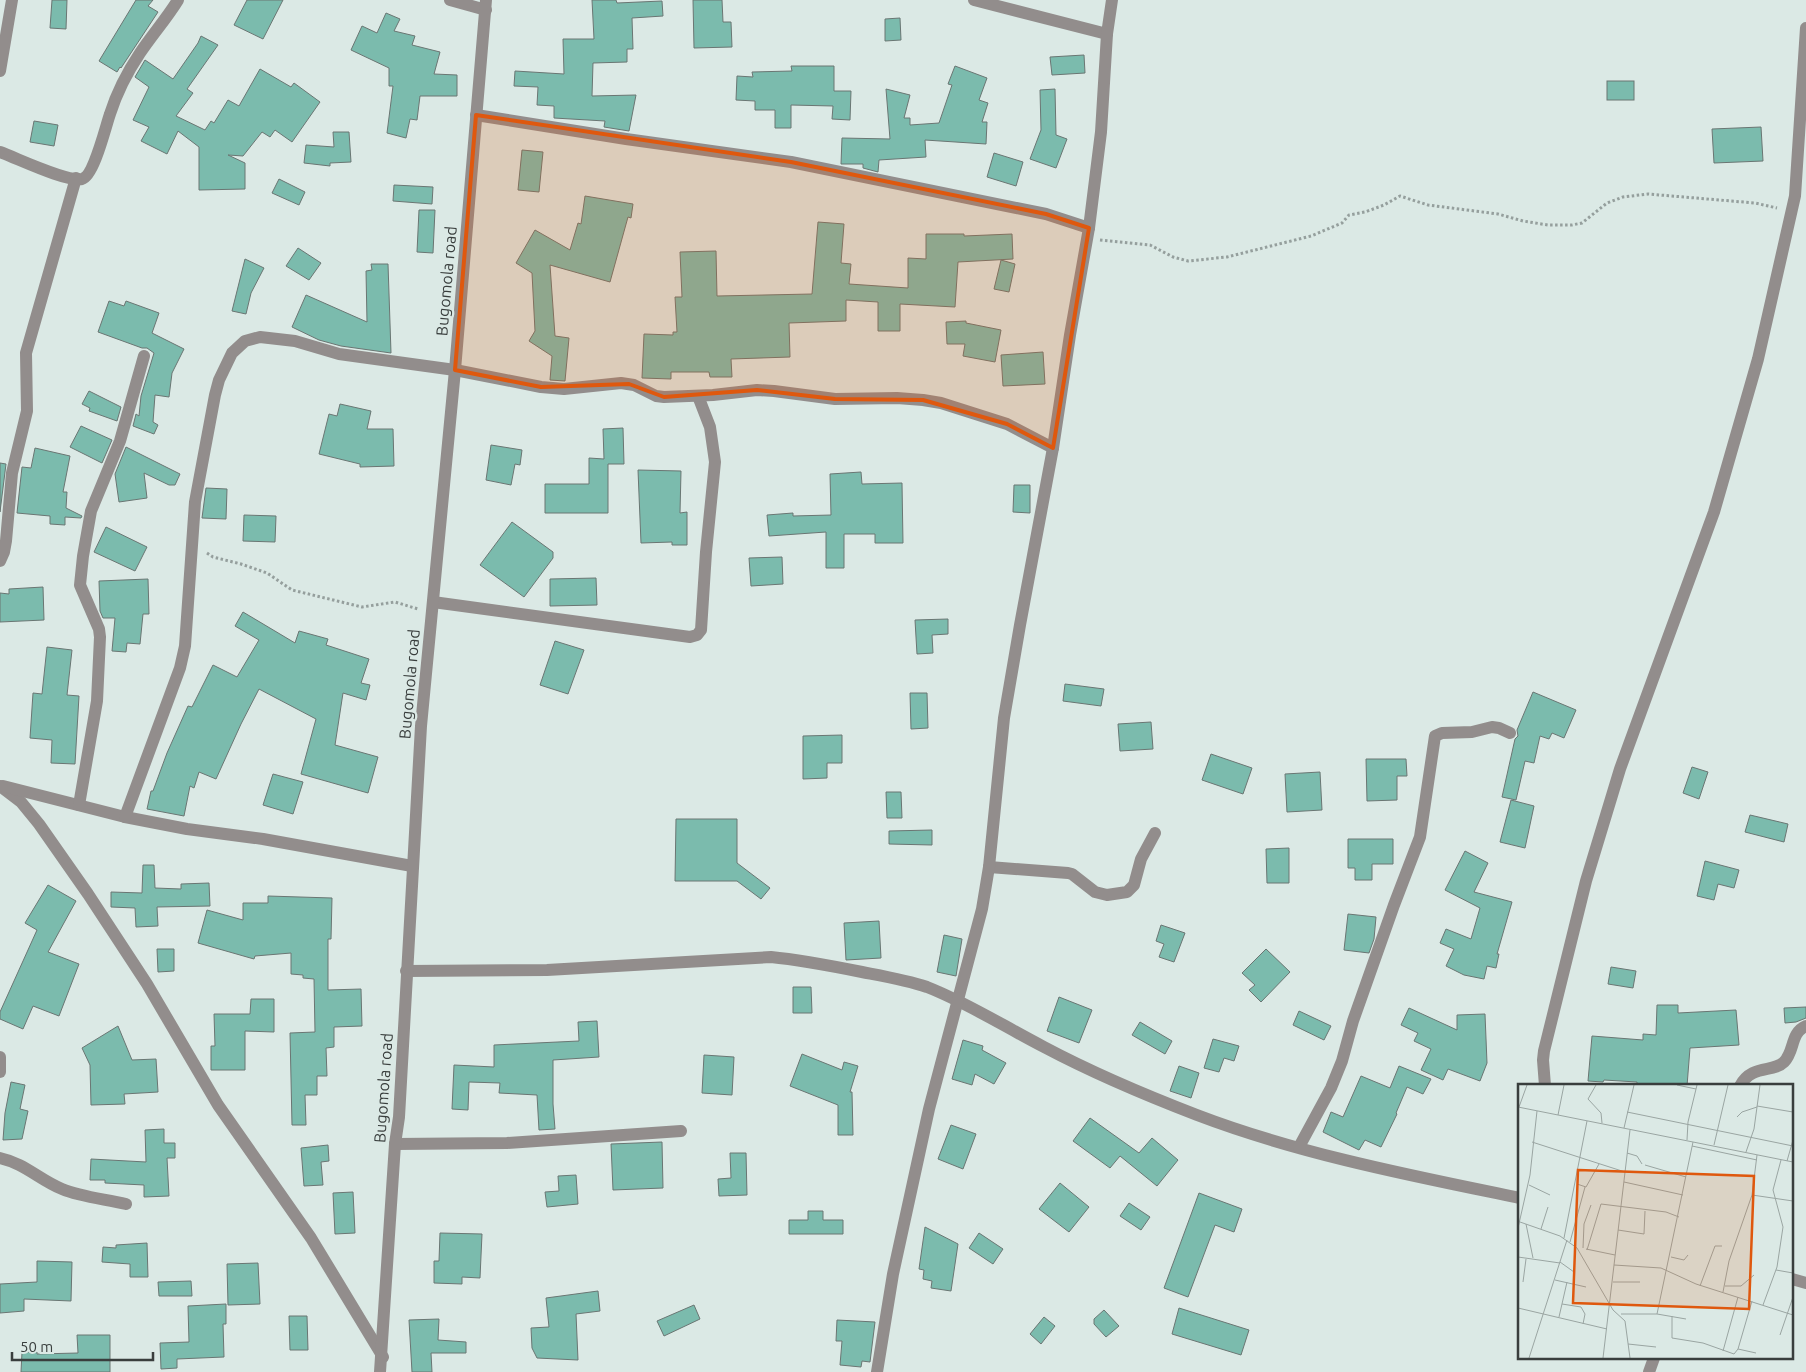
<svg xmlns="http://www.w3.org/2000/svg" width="1806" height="1372" viewBox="0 0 1806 1372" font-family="Ubuntu,sans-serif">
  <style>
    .building { fill: #7bbbad; stroke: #6a7673 }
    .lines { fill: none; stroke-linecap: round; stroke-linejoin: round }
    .path { stroke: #959f9d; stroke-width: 3; stroke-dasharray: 2.5 2.5; stroke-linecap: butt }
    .minor { stroke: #928d8c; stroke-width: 12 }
    .marked { fill: #df580e; fill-opacity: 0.2; stroke: #df580e; stroke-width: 4; stroke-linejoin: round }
    .labels { text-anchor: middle; stroke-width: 4.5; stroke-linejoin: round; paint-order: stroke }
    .street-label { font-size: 16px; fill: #393e3d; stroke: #dbe9e5 }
    .inset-road { fill: none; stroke: #9aa5a2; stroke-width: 1 }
    .view { fill: #df580e; fill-opacity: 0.15; stroke: #df580e; stroke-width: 2.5 }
    .inset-edge { fill: none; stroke: #393e3d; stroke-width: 2.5 }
  </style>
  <rect width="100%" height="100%" fill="#dbe9e5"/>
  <!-- building -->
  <g class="building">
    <polygon points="52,0 67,0 66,29 50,28"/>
    <polygon points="136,0 153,0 148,6 158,12 121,68 120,67 117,72 99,61"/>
    <polygon points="247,0 283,0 263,39 234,25"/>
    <polygon points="592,0 616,0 617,3 662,1 663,16 632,18 633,49 627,49 627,62 593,63 592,96 636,95 629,131 604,127 605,121 554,118 554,106 537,105 538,87 514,86 515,71 564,74 563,39 594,39"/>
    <polygon points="693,0 722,0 723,22 731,22 732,47 694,48"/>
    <polygon points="386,13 400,19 394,31 415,36 412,45 440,52 434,74 457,75 457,96 420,96 417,120 410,119 406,138 387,133 393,86 389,86 389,68 351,50 362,26 377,33"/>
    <polygon points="900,18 901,40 885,41 885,19"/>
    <polygon points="201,36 218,45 187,89 193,93 176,116 205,130 211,121 214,123 228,100 239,106 260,69 291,87 294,83 320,102 292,142 275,130 270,137 262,132 243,156 228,155 245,163 245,189 199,190 199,147 178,131 167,154 141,141 149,127 133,120 149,87 135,77 145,60 173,79 198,43"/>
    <polygon points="1084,55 1085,73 1052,75 1050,57"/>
    <polygon points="791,66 834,66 834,91 851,91 850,120 832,119 833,106 791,105 791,128 775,128 775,110 755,110 755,101 736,100 737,76 753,77 752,72 792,71"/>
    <polygon points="955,66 987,78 979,100 988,103 982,122 987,122 986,144 925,140 926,157 879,160 878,172 863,168 863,164 841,164 842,138 890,139 886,89 910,95 904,118 910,118 910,125 939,123 952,85 948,84"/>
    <rect x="1607" y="81" width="27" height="19"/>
    <polygon points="1055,89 1056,135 1067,139 1056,168 1030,159 1041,130 1040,90"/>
    <polygon points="34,121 58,125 54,146 30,142"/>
    <polygon points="1761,127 1763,161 1714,163 1712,129"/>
    <polygon points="333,132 349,132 351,162 330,163 330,166 304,163 306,145 334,147"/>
    <polygon points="522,150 543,152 539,192 518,190"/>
    <polygon points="994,153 1023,162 1016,186 987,177"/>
    <polygon points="279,179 305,192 299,205 272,193"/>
    <polygon points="394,185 433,187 432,204 393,201"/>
    <polygon points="585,196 633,204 631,218 628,217 610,282 550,265 555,336 569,338 565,381 550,380 552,356 529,341 535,331 532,273 516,263 535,230 570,250 578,223 581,224"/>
    <polygon points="419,210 435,210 433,253 417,252"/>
    <polygon points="818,222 844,224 841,263 851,264 849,284 908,288 908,258 926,259 926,234 964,234 964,236 1012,234 1013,259 958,262 955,307 900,304 900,331 878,331 878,302 846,300 846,321 789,323 790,357 731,359 732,377 710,377 709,372 671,372 671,379 642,378 644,334 673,335 673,332 677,332 675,297 682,297 680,252 716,251 717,296 812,294"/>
    <polygon points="298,248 321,263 309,280 286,266"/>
    <polygon points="245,259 264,268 251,293 246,314 232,311"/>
    <polygon points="1001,260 1015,264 1009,292 994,289"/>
    <polygon points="371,264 388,264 391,353 341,346 319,340 292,327 306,295 367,322 366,271 372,270"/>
    <polygon points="109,301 124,306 126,301 159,313 152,333 184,349 172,373 169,397 155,395 153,422 158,425 154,434 133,426 136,414 139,416 141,396 154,353 147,348 142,348 98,332"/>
    <polygon points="966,321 966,323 1001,330 995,362 963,356 965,344 947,344 946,322"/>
    <polygon points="1043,352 1045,384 1003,386 1001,355"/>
    <polygon points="89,391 121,407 117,421 89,411 90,408 82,404"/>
    <polygon points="340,404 371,411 367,429 393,429 394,466 360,467 360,464 319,454 329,414 337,416"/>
    <polygon points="81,426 112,440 102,463 70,447"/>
    <polygon points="623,428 624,464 608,464 608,513 545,513 545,484 589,484 589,458 604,459 603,429"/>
    <polygon points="491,445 522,450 520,465 515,464 511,485 486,480"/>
    <polygon points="126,447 180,474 175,485 169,485 144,473 147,498 119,502 115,474"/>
    <polygon points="35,448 70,456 63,492 67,492 66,508 82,516 81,518 65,517 65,525 50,524 50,516 17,513 22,467 31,468"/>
    <polygon points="0,463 6,464 0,512"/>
    <polygon points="638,470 681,471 680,513 687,512 687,545 672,545 672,542 641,543"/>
    <polygon points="861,472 862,484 902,483 903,543 875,543 875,534 844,534 844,568 826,568 826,532 769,536 767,515 793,513 793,516 831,515 830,474"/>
    <polygon points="1014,485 1030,485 1030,513 1013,512"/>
    <polygon points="206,488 227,489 226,519 202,518"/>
    <polygon points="244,515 276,516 275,542 243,541"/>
    <polygon points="512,522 553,552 553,558 524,597 480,565"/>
    <polygon points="106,527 147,547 135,571 94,552"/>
    <polygon points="782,557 783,584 751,586 749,558"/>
    <polygon points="596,578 597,605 550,606 550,579"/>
    <polygon points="148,579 149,614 143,614 140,644 127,643 126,652 112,651 115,618 103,618 100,611 99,581"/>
    <polygon points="43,587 44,620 0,622 0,593 9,594 9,589"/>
    <polygon points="243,612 295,643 299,631 328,639 326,645 369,659 361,683 370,685 366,700 343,693 335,745 378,757 368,793 301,774 316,719 259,689 241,724 216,779 199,772 194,788 190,786 184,816 147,809 151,791 153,791 167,753 188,706 192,707 213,665 237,677 259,640 235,626"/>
    <polygon points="948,619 948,634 932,635 933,653 917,654 915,620"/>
    <polygon points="555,641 584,650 568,694 540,685"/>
    <polygon points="47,647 72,650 67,695 79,696 75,764 51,763 52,740 30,738 33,693 42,694"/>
    <polygon points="1065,684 1104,689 1101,706 1063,701"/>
    <polygon points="1533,692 1576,710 1564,738 1552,733 1549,739 1540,736 1534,763 1525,761 1516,800 1502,797 1515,739 1518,736 1517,730"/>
    <polygon points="910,693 927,693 928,728 911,729"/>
    <polygon points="1151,722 1153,749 1120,751 1118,724"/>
    <polygon points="842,735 842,763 827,763 827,778 803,779 803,736"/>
    <polygon points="1211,754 1252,768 1243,794 1202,780"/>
    <polygon points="1366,759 1406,759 1407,776 1397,776 1397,800 1367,801"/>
    <polygon points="1692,767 1708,772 1699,799 1683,793"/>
    <polygon points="1320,772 1322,810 1287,812 1285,774"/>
    <polygon points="273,774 303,782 293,814 263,805"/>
    <polygon points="886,792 901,792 902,818 887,818"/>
    <polygon points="1511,800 1534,806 1525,848 1500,842"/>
    <polygon points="1750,815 1788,824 1784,842 1745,832"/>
    <polygon points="676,819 737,819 737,863 770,888 761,899 737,881 675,881"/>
    <polygon points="932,830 932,845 889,844 889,831"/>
    <polygon points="1348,839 1393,839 1393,864 1372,864 1372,880 1355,880 1355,868 1348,868"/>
    <polygon points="1289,848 1289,883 1267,883 1266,849"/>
    <polygon points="1465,851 1488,863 1474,892 1512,902 1497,954 1499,954 1496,968 1487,966 1484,979 1464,975 1446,966 1454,949 1440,943 1446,929 1471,939 1480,908 1445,890"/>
    <polygon points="1705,861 1739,870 1734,888 1718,884 1714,900 1697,896"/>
    <polygon points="143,865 154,865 155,888 181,889 181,884 209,883 210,906 157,907 158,926 136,927 135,908 111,907 111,892 142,893"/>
    <polygon points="48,885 76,901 48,952 79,964 59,1016 33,1006 23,1029 0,1019 0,1012 37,930 25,923"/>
    <polygon points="268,896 332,898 331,939 328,939 328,990 361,989 362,1026 334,1027 334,1047 326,1048 327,1076 317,1076 317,1095 305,1095 306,1125 292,1125 290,1033 315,1032 314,979 303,978 303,975 291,974 291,953 255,956 254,959 198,943 207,910 243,920 243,903 268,903"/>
    <polygon points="1348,914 1376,917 1374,939 1369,953 1344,950"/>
    <polygon points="879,921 881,958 846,960 844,923"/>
    <polygon points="1161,925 1185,933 1174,962 1159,957 1164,944 1156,941"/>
    <polygon points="944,935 962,939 956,976 937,972"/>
    <polygon points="157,949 174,949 174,971 158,972"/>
    <polygon points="1266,949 1290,972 1261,1002 1249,990 1255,985 1242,973"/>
    <polygon points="1611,967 1636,971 1633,988 1608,984"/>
    <polygon points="793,987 811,987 812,1013 793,1013"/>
    <polygon points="1059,997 1092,1010 1079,1043 1047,1031"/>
    <polygon points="251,999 274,999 274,1032 245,1031 245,1070 211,1070 211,1046 215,1046 214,1014 250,1014"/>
    <polygon points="1657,1005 1678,1005 1678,1013 1736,1010 1739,1045 1690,1048 1687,1086 1637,1086 1637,1082 1604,1080 1603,1082 1588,1081 1592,1036 1643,1040 1643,1034 1656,1035"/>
    <polygon points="1806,1007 1806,1018 1796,1022 1785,1023 1784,1008"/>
    <polygon points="1409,1008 1457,1030 1457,1015 1485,1014 1487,1063 1480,1081 1448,1069 1443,1080 1421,1070 1431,1049 1414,1041 1418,1033 1401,1025"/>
    <polygon points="1299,1011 1331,1026 1324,1040 1293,1025"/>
    <polygon points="597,1021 599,1057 553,1060 553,1104 555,1129 539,1130 537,1095 499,1093 500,1083 469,1082 468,1110 452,1109 454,1065 494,1067 494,1045 579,1041 578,1022"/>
    <polygon points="1140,1022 1172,1041 1165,1054 1132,1035"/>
    <polygon points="118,1026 132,1060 156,1059 158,1092 124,1094 125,1104 91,1105 90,1065 82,1048"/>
    <polygon points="1213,1039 1239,1046 1234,1061 1224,1058 1219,1072 1204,1068"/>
    <polygon points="963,1040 983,1046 982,1050 1006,1063 994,1084 975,1074 972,1085 952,1079"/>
    <polygon points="802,1054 842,1070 844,1062 858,1066 850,1092 852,1092 853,1135 838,1135 838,1105 790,1086"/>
    <polygon points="704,1055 734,1057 732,1095 702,1093"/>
    <polygon points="1179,1066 1199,1073 1191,1098 1170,1091"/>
    <polygon points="1399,1066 1431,1079 1423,1094 1407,1087 1396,1113 1397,1114 1381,1147 1365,1140 1359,1150 1323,1132 1331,1112 1343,1117 1361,1076 1390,1088"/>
    <polygon points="11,1082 25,1085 20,1109 28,1111 22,1139 3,1140 5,1113"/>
    <polygon points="1090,1118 1139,1153 1152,1138 1178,1160 1157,1186 1120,1156 1110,1168 1073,1141"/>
    <polygon points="951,1125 976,1134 963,1169 938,1159"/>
    <polygon points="164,1129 164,1143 175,1143 175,1158 167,1158 169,1196 144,1197 144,1185 105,1183 105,1180 90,1180 91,1159 146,1162 145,1130"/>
    <polygon points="662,1142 663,1188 613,1190 611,1144"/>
    <polygon points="328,1145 329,1161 321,1162 323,1185 304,1186 301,1148"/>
    <polygon points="730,1153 746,1153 747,1195 719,1196 718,1179 731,1178"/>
    <polygon points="576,1175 578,1204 547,1207 545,1192 559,1191 558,1176"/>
    <polygon points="1060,1183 1089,1207 1069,1232 1039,1209"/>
    <polygon points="353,1192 355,1233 335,1234 333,1193"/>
    <polygon points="1199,1193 1242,1209 1234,1232 1215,1225 1188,1297 1164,1288"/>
    <polygon points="1129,1203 1150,1217 1141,1230 1120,1216"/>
    <polygon points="808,1211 823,1211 823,1220 843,1220 843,1234 789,1234 789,1220 808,1220"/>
    <polygon points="925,1227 958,1244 951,1291 931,1288 932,1281 923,1279 924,1270 919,1269"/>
    <polygon points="440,1233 482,1234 480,1278 462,1277 462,1284 434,1283 434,1261 439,1261"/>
    <polygon points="979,1233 1003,1249 993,1264 969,1248"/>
    <polygon points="147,1243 148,1277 130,1277 130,1264 102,1262 103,1247 116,1248 116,1245"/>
    <polygon points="37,1261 72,1262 71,1301 24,1299 24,1311 0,1313 0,1284 37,1282"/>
    <polygon points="258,1263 260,1304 228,1305 227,1264"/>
    <polygon points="191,1281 192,1296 159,1296 158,1282"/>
    <polygon points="598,1291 600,1311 576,1314 578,1360 537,1358 532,1348 531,1328 549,1327 546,1298"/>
    <polygon points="226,1304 226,1324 223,1324 224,1357 177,1359 177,1368 161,1369 160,1343 189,1342 188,1306"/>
    <polygon points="694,1305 700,1319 664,1336 657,1321"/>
    <polygon points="1179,1308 1249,1330 1241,1355 1172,1334"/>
    <polygon points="1104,1310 1119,1326 1106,1337 1094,1324 1094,1319"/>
    <polygon points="289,1316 307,1316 308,1350 290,1350"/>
    <polygon points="1044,1317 1055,1326 1041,1344 1030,1334"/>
    <polygon points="439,1319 438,1340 466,1342 466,1353 431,1353 432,1372 412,1372 409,1320"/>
    <polygon points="837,1320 875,1322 870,1362 862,1361 861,1367 840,1365 842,1341 836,1341"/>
    <polygon points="77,1335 110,1335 110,1372 21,1372 22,1352 37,1352 37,1354 78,1353"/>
  </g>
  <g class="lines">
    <!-- path -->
    <g class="path">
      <polyline points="1100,240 1150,245 1173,257 1188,261 1227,257 1311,236 1342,223 1349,215 1365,212 1384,205 1400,196 1428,205 1498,214 1523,221 1548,225 1572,225 1582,223 1607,203 1623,197 1648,194 1755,203 1777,208"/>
      <polyline points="207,553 213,557 241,564 267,573 292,590 362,607 395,602 418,609"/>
    </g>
    <!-- minor -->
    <g class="minor">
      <polyline points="450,0 486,10"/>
      <polyline points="974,0 1107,34"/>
      <polyline points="0,71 12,0"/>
      <polyline points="476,115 626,139 791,162 1046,214 1089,228"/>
      <path d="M0,152C17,158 66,182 82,179C94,176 106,125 110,114C117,92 128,71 140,53C152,35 167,18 178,0"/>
      <polyline points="0,561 4,552 6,541 12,473 27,411 26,353 76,178"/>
      <polyline points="433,602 690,637 697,635 701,630 706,552 715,462 710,427 698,396"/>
      <polyline points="0,786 21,802 39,824 88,894 147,984 218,1105 311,1238 383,1357"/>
      <polyline points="3,786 125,817 187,829 263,839 412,866"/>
      <polyline points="79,805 97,701 100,637 99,629 80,585 83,556 91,511 120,441 144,356"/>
      <polyline points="125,817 180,668 185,646 195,502 215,395 219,380 232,353 245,341 260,337 295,341 339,354 455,370 541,387 564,389 621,383 634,385 656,396 664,397 713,395 757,390 774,391 835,399 897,398 923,400 941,403 1007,424 1053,448"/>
      <polyline points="989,867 1068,873 1072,874 1095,892 1107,895 1127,892 1134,885 1141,859 1155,833"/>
      <path d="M406,971L547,970L771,957C802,960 832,966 862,972C883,976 907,980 927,987C968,1003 1005,1027 1044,1047C1093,1073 1145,1095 1197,1115C1299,1154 1413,1176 1520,1198"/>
      <polyline points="0,1057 0,1072"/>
      <polyline points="1545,1086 1543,1060 1544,1051 1586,881 1620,769 1714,512 1758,359 1795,196 1806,28"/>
      <path d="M1740,1086C1752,1064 1773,1073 1784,1062C1795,1051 1790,1033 1806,1026"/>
      <polyline points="395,1144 507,1143 681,1131"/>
      <polyline points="1299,1147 1331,1088 1342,1061 1353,1021 1394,905 1420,837 1435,736 1442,733 1472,732 1492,727 1499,728 1510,733"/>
      <path d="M0,1158C24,1163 40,1180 62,1189C81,1197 105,1199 126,1204"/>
      <polyline points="1792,1279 1806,1283"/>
      <polyline points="380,1372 395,1144 399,1117 421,726 455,370 486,0"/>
      <polyline points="877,1372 893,1274 929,1109 982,909 989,867 1004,718 1020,625 1053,448 1070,335 1089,228 1101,132 1107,34 1112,0"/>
      <polyline points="1649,1372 1654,1358"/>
    </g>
  </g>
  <!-- marked area -->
  <path class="marked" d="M476,115L791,162L1046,214L1089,228L1053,448L1007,424L923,400L835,399L757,390L664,397L629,384L541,387L455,370Z"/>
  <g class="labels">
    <!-- street labels -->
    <g class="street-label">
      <text transform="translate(446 281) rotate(-85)" y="6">Bugomola road</text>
      <text transform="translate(409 684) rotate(-85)" y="6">Bugomola road</text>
      <text transform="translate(383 1088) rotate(-86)" y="6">Bugomola road</text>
    </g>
  </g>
  <!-- overview -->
  <g transform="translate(1518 1084)">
    <rect width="275" height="275" fill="#dbe9e5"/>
    <path class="inset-road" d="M78,1L70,15L83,29L84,39M159,1L178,5M239,22L275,28M0,23L275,78M1,23L9,1M109,28L275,62M40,31L46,1M219,33L224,28L239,23M106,44L116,1M169,56L170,38L179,1M14,58L107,88M196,61L210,1M174,62L239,76M228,68L236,45L242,1M109,69L119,72L124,80M269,77L275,56M127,81L168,93M106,98L165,111M59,100L68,103L81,80M11,101L32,111M234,111L275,117M2,138L42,152L59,164L95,226L107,237L112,274M8,140L15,174M0,144L12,91L19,27M23,145L30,123M100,146L126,150L127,127M46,154L69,37M52,158L67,103M65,164L66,140L73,121M68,165L97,171M69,166L83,120L148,128L161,133M0,173L42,179M153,173L166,176L170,171M42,178L56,188V198M96,181L143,184L178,200L275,231M258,186L275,189M37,196L68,203M5,198L8,175M95,198H122M182,202L197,162H204M207,202H223L236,191M205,208L211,177L234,111L239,71M44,220L63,223L67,230L65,240M245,221L259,183L265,143L255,106L263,76M0,224L89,245M103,230H139L168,235M139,230L175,58M154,232V254L185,259L216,270L220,265L234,217M41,233L49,198M262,251L275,213M110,260L138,263M220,265L238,269M205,267L220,213M11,274L49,156M85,274L112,46"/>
    <path class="view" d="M60,86L236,92L231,225L55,219Z"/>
    <rect width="275" height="275" class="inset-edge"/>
  </g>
  <!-- scale -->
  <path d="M12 1352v8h141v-8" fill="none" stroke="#393e3d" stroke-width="2.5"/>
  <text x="20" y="1352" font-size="15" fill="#393e3d" stroke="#dbe9e5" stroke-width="4" paint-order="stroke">50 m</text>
</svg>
